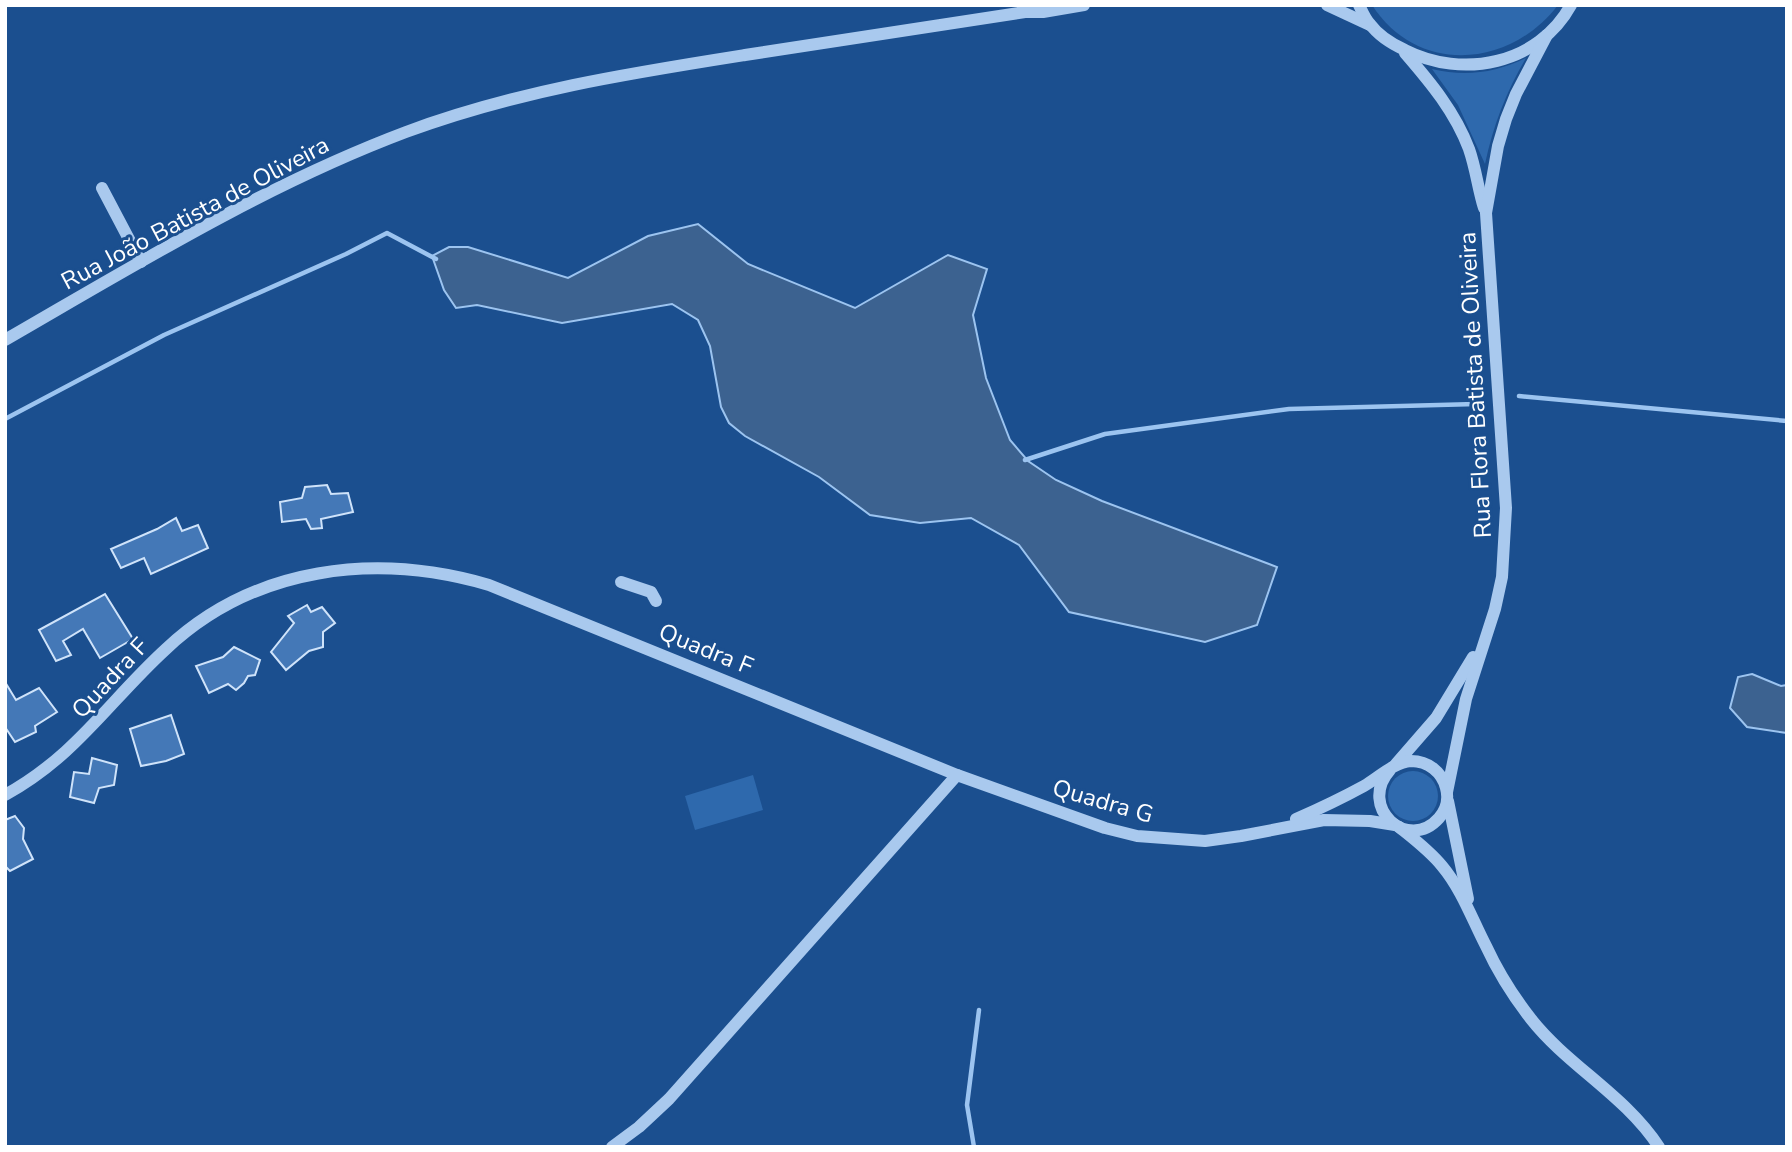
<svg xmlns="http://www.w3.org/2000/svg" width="1792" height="1152" viewBox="0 0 1792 1152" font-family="'Nunito Sans',sans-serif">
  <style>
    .green { fill: #2e69ad }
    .water { fill: #3c6290; stroke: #9cc4f0; stroke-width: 2 }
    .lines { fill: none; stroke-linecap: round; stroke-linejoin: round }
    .stream { stroke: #9cc4f0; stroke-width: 4.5 }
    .building { fill: #4478b7; stroke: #cfe3fa; stroke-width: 2 }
    .minor { stroke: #a9c9ee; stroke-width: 12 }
    .labels { text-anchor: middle; stroke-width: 6; stroke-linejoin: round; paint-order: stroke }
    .street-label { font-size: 24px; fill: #fff; stroke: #1b4f8f }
  </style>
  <rect width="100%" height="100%" fill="#1b4f8f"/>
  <!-- green -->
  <g class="green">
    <path d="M1372,5H1558C1510,68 1418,76 1372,5Z"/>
    <path d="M1526,58C1506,92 1493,126 1485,164L1458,105L1432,69C1465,77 1495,73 1526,58Z"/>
    <circle cx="1413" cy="796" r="25"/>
    <polygon points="753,775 763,810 695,830 685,796"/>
  </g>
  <!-- water -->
  <g class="water">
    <polygon points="698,224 748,264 855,308 948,255 987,269 973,315 986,378 1010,440 1028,461 1056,480 1102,501 1277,567 1257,625 1205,642 1069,612 1019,545 971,518 920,523 870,515 819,477 745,436 729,423 721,407 710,346 698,320 672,304 562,323 477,305 456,308 444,290 432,256 449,247 468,247 568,278 648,236"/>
    <polygon points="1752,674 1781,686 1787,685 1787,733 1747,727 1730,708 1738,677"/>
  </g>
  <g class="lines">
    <!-- stream -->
    <g class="stream">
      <polyline points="1519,396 1787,421"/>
      <polyline points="5,419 164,335 346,254 387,233 436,259"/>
      <polyline points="1025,460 1105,434 1289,409 1476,404"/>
      <polyline points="974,1147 967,1105 979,1010"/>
    </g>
  </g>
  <!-- building -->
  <g class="building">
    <polygon points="327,485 331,494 348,493 353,512 321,519 322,528 311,529 306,519 282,522 280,502 302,498 305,487"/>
    <polygon points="176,518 182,531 198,525 208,548 151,574 144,558 121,568 111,549 157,529"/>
    <polygon points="105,594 133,639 100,658 83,629 63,641 71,655 56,661 39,630"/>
    <polygon points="307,605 311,612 322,607 335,623 323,632 323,647 309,651 286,670 271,652 294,623 288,616"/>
    <polygon points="234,647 260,660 255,675 248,676 244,683 236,690 228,684 209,693 196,666 223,657"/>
    <polygon points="5,682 16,700 39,688 57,712 35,726 36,732 15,742 5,727"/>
    <polygon points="171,715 184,754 166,761 141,766 130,729"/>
    <polygon points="92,758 117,765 114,785 99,788 94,803 70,797 74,772 89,774"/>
    <polygon points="15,816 24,828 23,839 33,859 10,871 5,866 5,820"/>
  </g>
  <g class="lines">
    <!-- minor -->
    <g class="minor">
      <polyline points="1327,5 1370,25"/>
      <path d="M1359,5C1362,11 1365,19 1370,24C1378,35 1392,44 1405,50C1462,79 1538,65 1571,5"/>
      <path d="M1405,53C1431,83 1455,112 1469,149C1476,169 1478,189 1484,208"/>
      <polyline points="102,188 141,262"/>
      <path d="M5,340C135,265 265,185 406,132C516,91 631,73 745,55C839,40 932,26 1025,12H1043L1084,5"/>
      <polyline points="621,582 651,592 656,601"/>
      <polyline points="1396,764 1436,718 1473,657"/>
      <polyline points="1447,792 1466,699 1495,609 1502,577 1506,508 1486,213 1498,146 1506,119 1516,94 1547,35"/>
      <path d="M5,795C76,756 109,701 166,649C254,566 376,552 489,585L957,775L1105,828L1137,836L1205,841L1241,836L1324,820L1370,821L1395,825"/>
      <polyline points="1448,801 1468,899"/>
      <path d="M1296,819C1319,809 1342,798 1364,786C1378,778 1394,762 1411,761C1428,761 1442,772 1446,788C1449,799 1446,810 1439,818C1408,853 1357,807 1390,770"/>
      <path d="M1399,827C1414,839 1430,851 1442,866C1462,890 1472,919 1486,946C1498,972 1513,996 1531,1019C1568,1066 1625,1095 1659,1147"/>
      <polyline points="612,1147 639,1127 669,1099 957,775"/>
    </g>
  </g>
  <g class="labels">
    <!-- street labels -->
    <g class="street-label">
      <text transform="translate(195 213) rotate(-28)" y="8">Rua João Batista de Oliveira</text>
      <text transform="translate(1475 385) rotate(-93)" y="8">Rua Flora Batista de Oliveira</text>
      <text transform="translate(706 649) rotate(22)" y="8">Quadra F</text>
      <text transform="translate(110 678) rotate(-47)" y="8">Quadra F</text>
      <text transform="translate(1103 801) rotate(16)" y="8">Quadra G</text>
    </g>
  </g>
  <!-- border -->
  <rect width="1792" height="1152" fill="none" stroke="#ffffff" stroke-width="14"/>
</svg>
